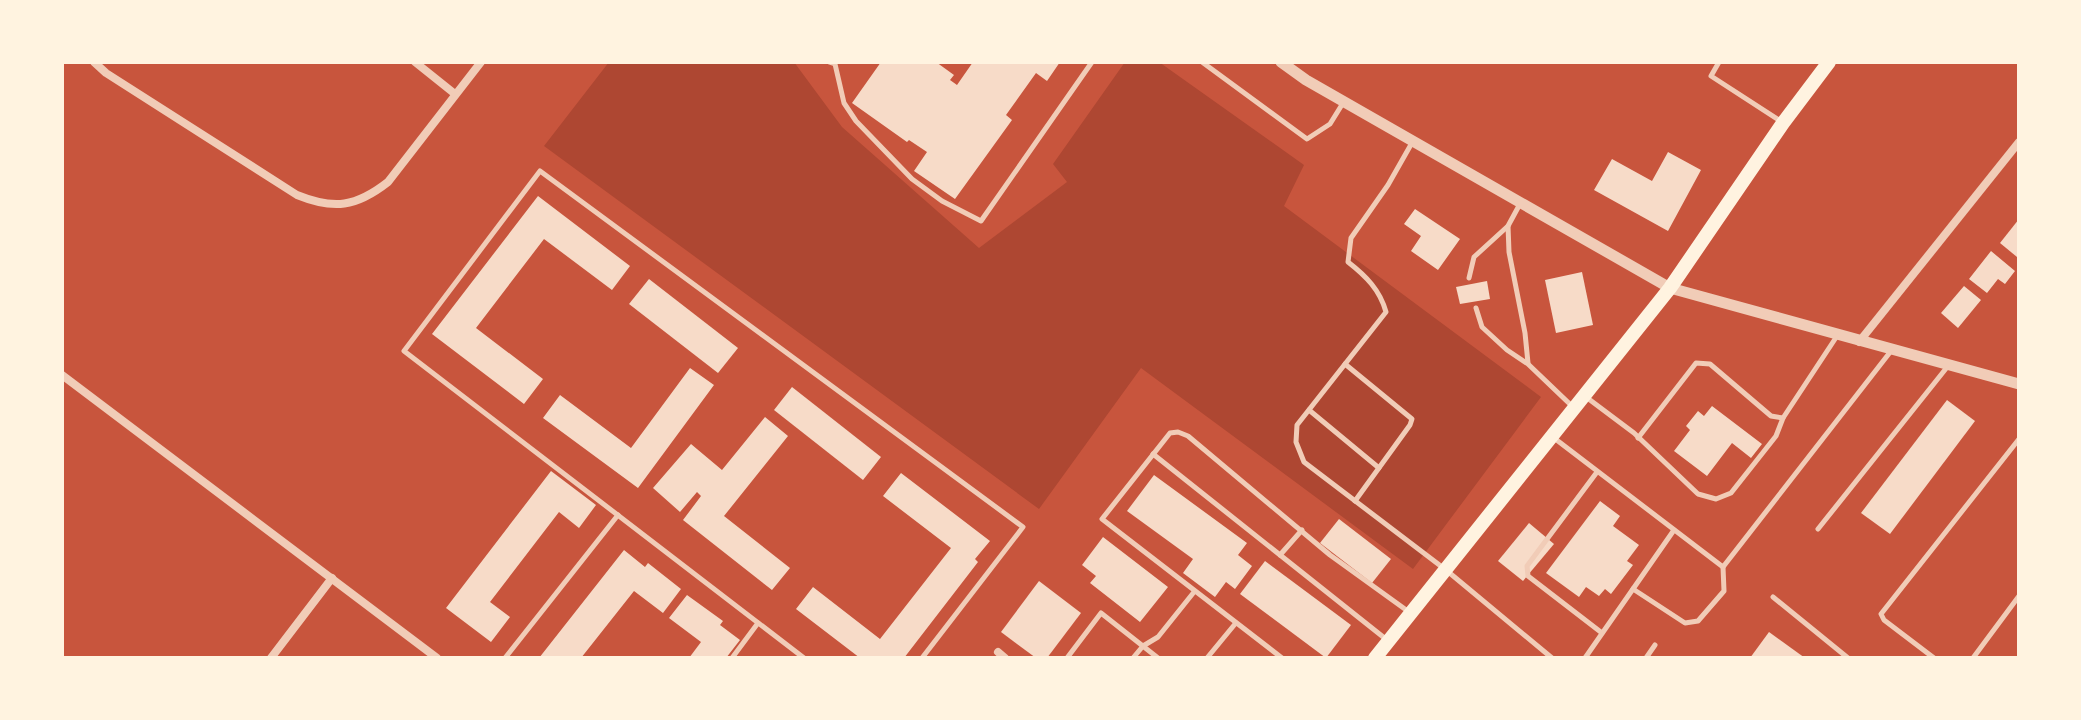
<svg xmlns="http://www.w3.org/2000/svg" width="2081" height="720" viewBox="0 0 2081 720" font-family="'Titillium Web',sans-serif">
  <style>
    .green { fill: #ae4732 }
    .building { fill: #f7dbc8 }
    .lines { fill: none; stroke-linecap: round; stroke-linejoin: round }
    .service { stroke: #f1ccb7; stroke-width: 5 }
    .minor { stroke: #f1ccb7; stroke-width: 8 }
    .tertiary { stroke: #f1ccb7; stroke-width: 11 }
    .secondary { stroke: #fff3e0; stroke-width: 14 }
  </style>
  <rect width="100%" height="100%" fill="#c8553d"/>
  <!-- green -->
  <polygon class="green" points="609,62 794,62 842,127 979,248 1067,182 1053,164 1125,62 1159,62 1304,165 1284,206 1541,397 1413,569 1141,368 1039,509 544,146"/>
  <!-- building -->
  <g class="building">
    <polygon points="881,62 936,62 954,75 950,80 957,85 973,62 1060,62 1047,81 1036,73 1006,115 1012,120 955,199 914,171 927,152 909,140 907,142 852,103"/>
    <polygon points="1668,152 1701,170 1668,231 1594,190 1612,159 1652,181"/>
    <polygon points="538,196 630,266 612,290 544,239 476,328 543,379 524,404 432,334"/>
    <polygon points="1415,209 1460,239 1438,270 1411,251 1421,236 1404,224"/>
    <polygon points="2019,219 2019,255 2017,257 2000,243"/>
    <polygon points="1991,251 2015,271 2005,284 1998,279 1987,293 1969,279"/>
    <polygon points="1582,272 1593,325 1556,333 1545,280"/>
    <polygon points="649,279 738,348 718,373 629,304"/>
    <polygon points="1487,281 1490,299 1460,304 1456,287"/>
    <polygon points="1964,286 1981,300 1958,328 1941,313"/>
    <polygon points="690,368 714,385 638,488 543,418 560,395 631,448"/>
    <polygon points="792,387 881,457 863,480 774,410"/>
    <polygon points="1947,400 1975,421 1890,534 1861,513"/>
    <polygon points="1712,406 1762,444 1751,458 1732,443 1707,476 1674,451 1690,430 1686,426 1698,411 1704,416"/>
    <polygon points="765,417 788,436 724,516 790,568 772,590 683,520 701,496 697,492 680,512 653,488 691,444 722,470"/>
    <polygon points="551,471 596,505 579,528 559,512 490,602 510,617 491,642 446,608"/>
    <polygon points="901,473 990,541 975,559 978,562 904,658 860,658 796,609 813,587 880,639 951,548 883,496"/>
    <polygon points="1154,475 1247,543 1238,555 1252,566 1235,589 1226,582 1215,597 1183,573 1193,559 1127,511"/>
    <polygon points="1600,501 1620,516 1613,526 1639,545 1627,561 1633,565 1611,594 1605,589 1599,596 1586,587 1579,597 1546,573"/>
    <polygon points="1339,519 1391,559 1372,583 1320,543"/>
    <polygon points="1529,523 1554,544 1523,581 1498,561"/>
    <polygon points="1103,537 1168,587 1140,622 1090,583 1096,576 1082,565"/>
    <polygon points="624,550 645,567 648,563 681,589 663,613 634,591 581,658 539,658"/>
    <polygon points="1265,561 1351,625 1326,658 1240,594"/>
    <polygon points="1039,581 1081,613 1047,658 1036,658 1001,632"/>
    <polygon points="687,595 723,621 720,625 740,640 726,658 689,658 701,642 669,618"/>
    <polygon points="1769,632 1805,658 1750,658"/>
  </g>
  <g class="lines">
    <!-- service -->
    <g class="service">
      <polyline points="829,62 835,64 844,103 856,121 912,179 942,201 981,221 1092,62"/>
      <polyline points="1202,62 1307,139 1330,124 1343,103"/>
      <polyline points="1719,62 1711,76 1782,122"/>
      <path d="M1413,141L1388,185L1351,238L1348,262C1366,276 1380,290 1386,312L1297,425L1296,442L1304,462L1446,570L1552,658"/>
      <polyline points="1508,226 1509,252 1525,333 1528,363"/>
      <polyline points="1469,278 1474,257 1508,226 1521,202"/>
      <polyline points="1476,308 1482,327 1507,350 1528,364 1574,408"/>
      <polyline points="1345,364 1412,419 1410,425 1355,501"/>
      <polyline points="1586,397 1634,433 1698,494 1716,499 1731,493 1776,436 1783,418"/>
      <polyline points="1309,410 1379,468"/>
      <polyline points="1554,438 1723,567 1891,351"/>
      <polyline points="1638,438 1696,363 1710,364 1771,416 1783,418 1837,336"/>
      <polyline points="1153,454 1387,640"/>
      <polyline points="1597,472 1527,566 1528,576 1602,633"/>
      <polyline points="1818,529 1948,366"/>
      <polyline points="1280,555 1302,530"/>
      <polyline points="1633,589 1685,623 1698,621 1724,591 1723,567"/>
      <polyline points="1773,597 1848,658"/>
      <polyline points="505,658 618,515"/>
      <polyline points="732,658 758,623"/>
      <polyline points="804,658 404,351 540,171 1023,527 922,658"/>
      <polyline points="1067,658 1101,613 1158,658"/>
      <polyline points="1133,658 1143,646 1158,637 1194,592"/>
      <polyline points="1207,658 1235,624"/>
      <polyline points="1282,658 1102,519 1170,433 1178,432 1188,436 1330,555 1409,612"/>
      <polyline points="1585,658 1674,530"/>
      <polyline points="1646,658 1655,645"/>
      <polyline points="1934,658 1884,620 1881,614 2019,439"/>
      <polyline points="1973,658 2019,596"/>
    </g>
    <!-- minor -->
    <g class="minor">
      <path d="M94,62L106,73L297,195C334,210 356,207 388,182L481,62"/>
      <polyline points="415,62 455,94"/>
      <polyline points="1859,342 2019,142"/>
      <polyline points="62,375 437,658"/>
      <polyline points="998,652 1005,658"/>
      <polyline points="271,658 332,578"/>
    </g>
    <!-- tertiary -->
    <polyline class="tertiary" points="1281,62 1306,80 1670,288 2019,384"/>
    <!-- secondary -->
    <polyline class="secondary" points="1375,658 1670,288 1783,123 1829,62"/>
  </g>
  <!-- border -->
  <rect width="2081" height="720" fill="none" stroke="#fff3e0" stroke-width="128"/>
</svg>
